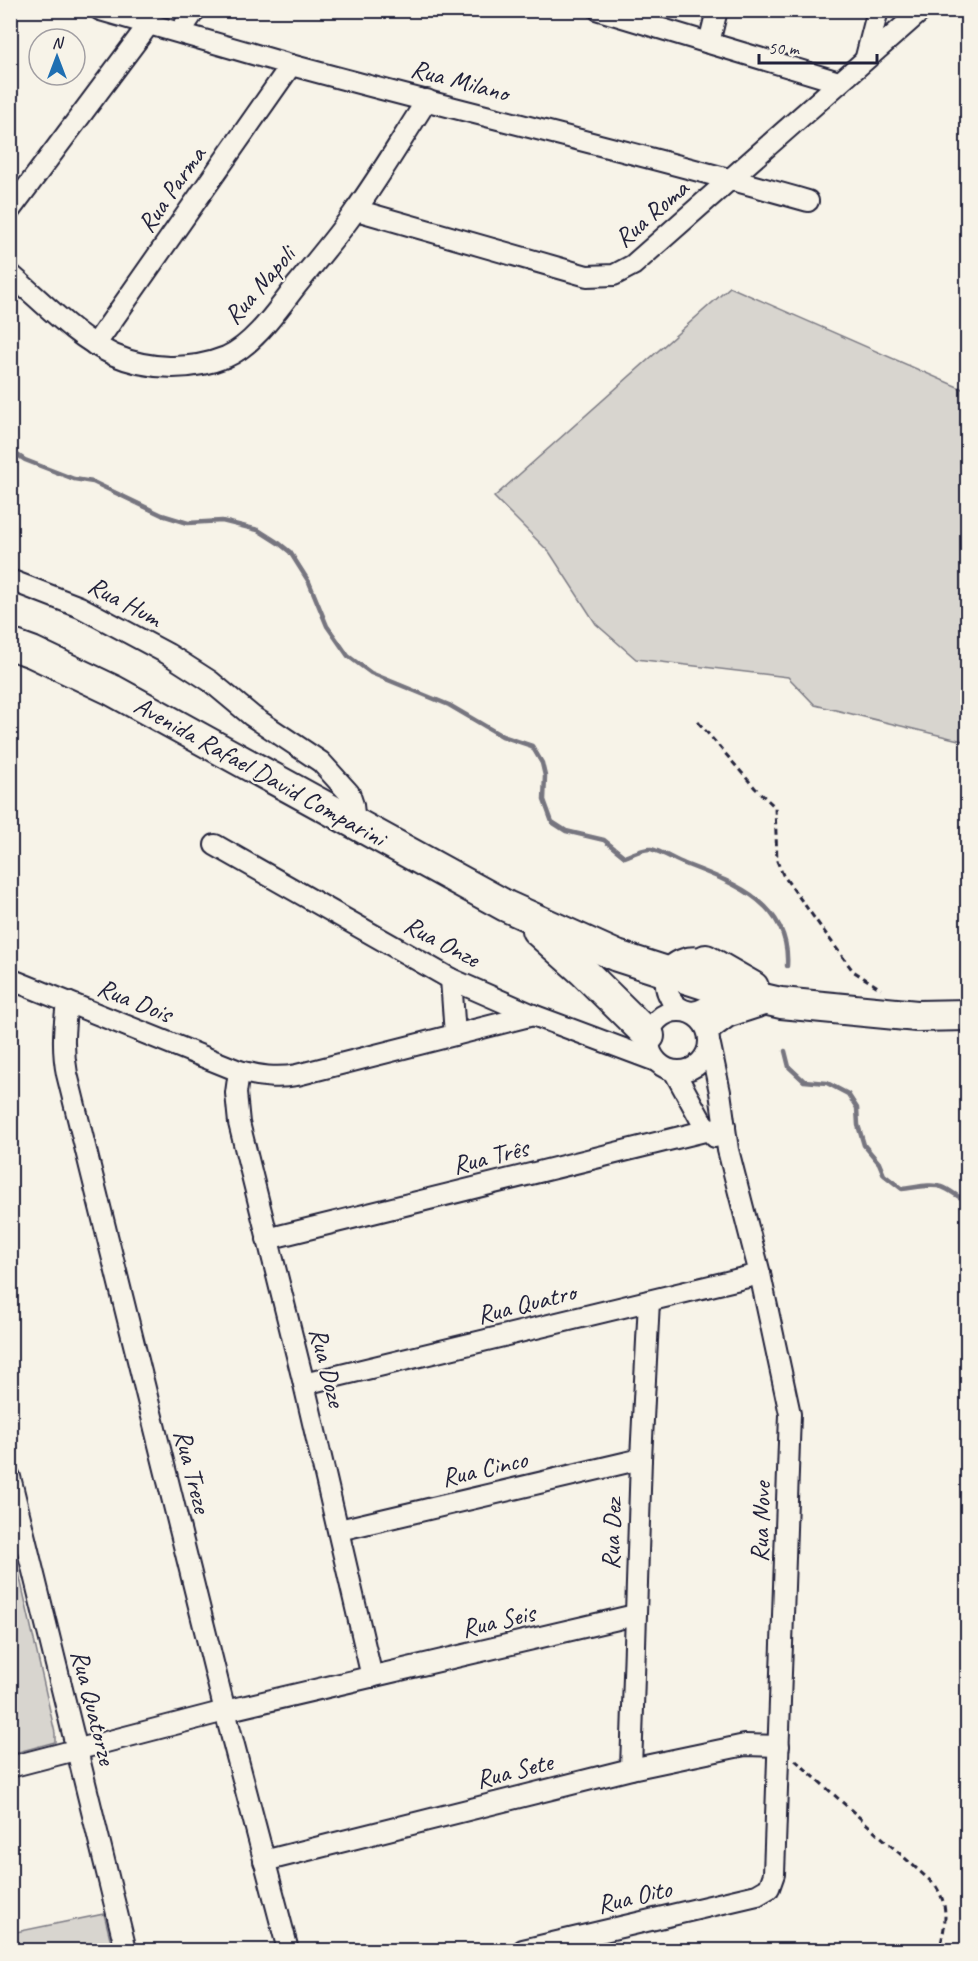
<svg xmlns="http://www.w3.org/2000/svg" width="978" height="1961" viewBox="0 0 978 1961" font-family="Caveat,sans-serif">
  <style>
    .green { fill: #d8d5cf; stroke: #7d7c85; stroke-width: 1.5 }
    .lines { fill: none; stroke-linecap: round; stroke-linejoin: round }
    .stream { stroke: #76747f; stroke-width: 4.5 }
    .street-casing { stroke: #22223b; stroke-width: 24 }
    .primary-casing { stroke: #22223b; stroke-width: 34 }
    .path { stroke: #22223b; stroke-width: 3; stroke-dasharray: 6 4.5; stroke-linecap: butt }
    .street { stroke: #f7f3e8; stroke-width: 20 }
    .primary { stroke: #f7f3e8; stroke-width: 30 }
    .labels { text-anchor: middle; stroke-width: 4.5; stroke-linejoin: round; paint-order: stroke }
    .street-label { font-size: 26px; fill: #22223b; stroke: #f7f3e8 }
  </style>
  <rect width="100%" height="100%" fill="#f7f3e8"/>
  <filter id="ink" filterUnits="userSpaceOnUse"><feTurbulence type="fractalNoise" baseFrequency=".0167" numOctaves="2"/><feDisplacementMap in="SourceGraphic" scale="12" xChannelSelector="R" yChannelSelector="G"/><feConvolveMatrix kernelMatrix="1 2 1 2 8 2 1 2 1" color-interpolation-filters="sRGB"/></filter>
  <g filter="url(#ink)">
    <!-- green -->
    <g class="green">
      <polygon points="730,287 967,391 967,742 815,705 788,677 636,659 596,624 550,553 494,497"/>
      <polygon points="11,1538 55,1733 55,1742 11,1754"/>
      <polygon points="104,1914 113,1950 11,1950 11,1933"/>
    </g>
    <g class="lines">
      <!-- stream -->
      <g class="stream">
        <path d="M10,450L25,460L74,479L93,482L162,515L188,523L222,521L258,530L280,544L290,552L309,582L327,626L348,656L371,673L449,705L502,736L532,746L542,763L545,776L544,800L552,822L566,831L604,840L625,857C632,854 644,848 651,849C663,852 674,860 685,864C734,883 791,903 787,966"/>
        <path d="M785,1051L789,1067L804,1081L827,1083L848,1094L857,1108L858,1125L864,1145L879,1163L884,1175L902,1189C914,1188 930,1183 942,1187C951,1190 958,1198 968,1201"/>
      </g>
      <!-- street casing -->
      <g class="street-casing">
        <g id="street">
          <path d="M100,10C164,28 227,47 291,65C463,112 637,152 808,201"/>
          <polyline points="599,10 839,82"/>
          <polyline points="180,32 195,10"/>
          <polyline points="709,43 717,10"/>
          <polyline points="866,57 878,10"/>
          <polyline points="10,210 149,24"/>
          <polyline points="356,210 587,276 614,275 633,265 922,10"/>
          <path d="M10,274C43,302 75,337 114,355C148,370 191,371 226,357C254,345 278,309 296,286C316,261 337,237 355,211C381,175 403,137 427,100"/>
          <polyline points="95,345 291,65"/>
          <polyline points="10,580 80,607 168,654 210,681 252,716 321,762 349,793 353,805 355,823"/>
          <polyline points="215,845 451,979 533,1015 656,1061"/>
          <path d="M714,967C706,959 696,955 684,959C643,972 679,1038 715,1000"/>
          <path d="M10,979L239,1071C259,1076 276,1079 297,1075L533,1015"/>
          <polyline points="451,979 455,1035"/>
          <path d="M67,1002C64,1027 62,1049 67,1074L225,1711L288,1950"/>
          <circle cx="679" cy="1041" r="30"/>
          <polyline points="239,1071 236,1093 239,1123 304,1384 372,1677"/>
          <polyline points="674,1071 702,1122 715,1137"/>
          <polyline points="267,1239 725,1126"/>
          <polyline points="304,1384 760,1274"/>
          <polyline points="10,1477 126,1950"/>
          <polyline points="339,1530 641,1459"/>
          <polyline points="10,1767 225,1711 635,1615"/>
          <polyline points="631,1769 641,1459 649,1301"/>
          <polyline points="264,1861 631,1769 745,1745 779,1746"/>
          <polyline points="523,1950 757,1895 769,1888 774,1874 790,1414 760,1274 728,1150 720,1092 710,1045"/>
        </g>
      </g>
      <!-- primary casing -->
      <g class="primary-casing">
        <g id="primary">
          <polyline points="10,644 32,652 112,690 506,906 617,956 720,989 781,1003 917,1016 968,1015"/>
          <polyline points="537,930 583,971 649,1036"/>
          <polyline points="706,960 753,987"/>
          <polyline points="711,1023 726,1012 763,1000"/>
        </g>
      </g>
      <!-- path -->
      <g class="path">
        <polyline points="698,722 755,788 775,807 777,861 783,875 853,971 881,989"/>
        <path d="M795,1760L935,1885C951,1909 944,1925 940,1950"/>
      </g>
      <!-- street -->
      <use href="#street" class="street"/>
      <!-- primary -->
      <use href="#primary" class="primary"/>
    </g>
  </g>
  <g class="labels">
    <!-- street labels -->
    <g class="street-label">
      <text transform="translate(460 80) rotate(15)" y="9">Rua Milano</text>
      <text transform="translate(171 189) rotate(-55)" y="9">Rua Parma</text>
      <text transform="translate(651 213) rotate(-41)" y="9">Rua Roma</text>
      <text transform="translate(259 285) rotate(-49)" y="9">Rua Napoli</text>
      <text transform="translate(125 601) rotate(28)" y="9">Rua Hum</text>
      <text transform="translate(260 771) rotate(29)" y="9">Avenida Rafael David Comparini</text>
      <text transform="translate(442 941) rotate(28)" y="9">Rua Onze</text>
      <text transform="translate(135 1000) rotate(22)" y="9">Rua Dois</text>
      <text transform="translate(490 1156) rotate(-14)" y="9">Rua Três</text>
      <text transform="translate(526 1303) rotate(-14)" y="9">Rua Quatro</text>
      <text transform="translate(328 1367) rotate(76)" y="9">Rua Doze</text>
      <text transform="translate(484 1468) rotate(-13)" y="9">Rua Cinco</text>
      <text transform="translate(193 1471) rotate(76)" y="9">Rua Treze</text>
      <text transform="translate(760 1522) rotate(-88)" y="9">Rua Nove</text>
      <text transform="translate(611 1534) rotate(-88)" y="9">Rua Dez</text>
      <text transform="translate(498 1620) rotate(-13)" y="9">Rua Seis</text>
      <text transform="translate(94 1707) rotate(76)" y="9">Rua Quatorze</text>
      <text transform="translate(514 1770) rotate(-14)" y="9">Rua Sete</text>
      <text transform="translate(634 1896) rotate(-13)" y="9">Rua Oito</text>
    </g>
  </g>
  <!-- margin -->
  <rect width="978" height="1961" fill="none" stroke="#f7f3e8" stroke-width="36"/>
  <rect x="18" y="18" width="942" height="1925" fill="none" stroke="#22223b" stroke-width="2" filter="url(#ink)"/>
  <!-- north arrow -->
  <g transform="translate(57 57)"><circle r="28" fill="#f7f3e8" stroke="#a29fa3" stroke-width="1.5"/>
  <path d="M0-4.5L10 22L0 15L-10 22Z" fill="#1f6fb2"/>
  <text y="-9" font-size="16" font-weight="bold" text-anchor="middle" fill="#22223b">N</text>
  </g>
  <!-- scale -->
  <path d="M759 54v9h118v-9" fill="none" stroke="#22223b" stroke-width="3"/>
  <text x="768" y="54" font-size="18" fill="#22223b" stroke="#f7f3e8" stroke-width="4.5" paint-order="stroke">50 m</text>
</svg>
